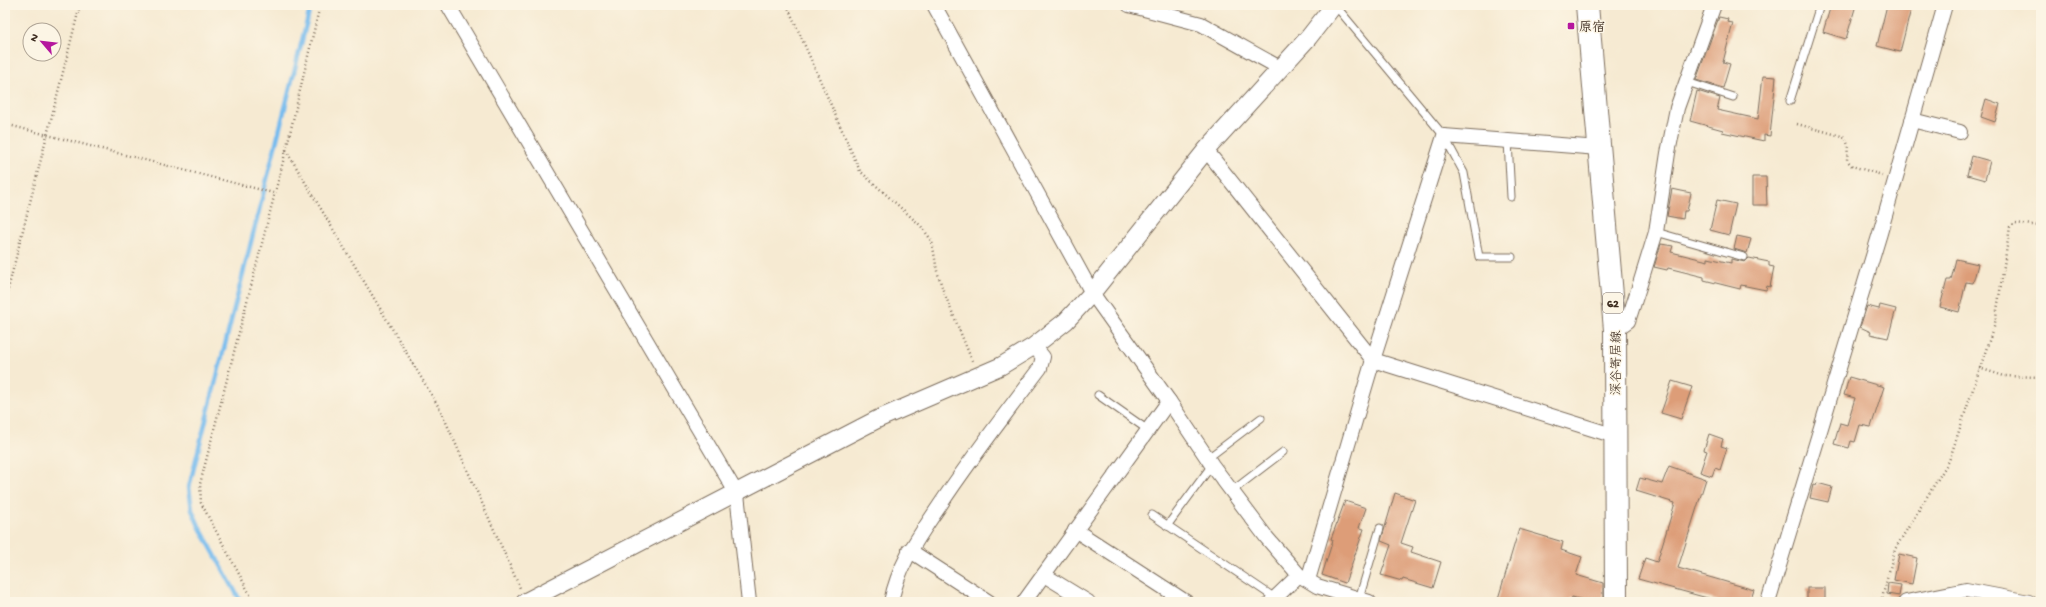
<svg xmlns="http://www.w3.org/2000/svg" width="2046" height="607" viewBox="0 0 2046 607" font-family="'Gochi Hand','Klee One',sans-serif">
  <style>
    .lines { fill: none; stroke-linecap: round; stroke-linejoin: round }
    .stream { stroke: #77bcee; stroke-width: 4.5 }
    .building { fill: #dd9d78 }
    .service-casing { stroke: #7c6d5d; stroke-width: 9 }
    .minor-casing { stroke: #7c6d5d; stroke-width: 16 }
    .tertiary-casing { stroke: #7c6d5d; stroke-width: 19 }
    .primary-casing { stroke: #7c6d5d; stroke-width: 24 }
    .path { stroke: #7c6d5d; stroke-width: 2.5; stroke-dasharray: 1 3; stroke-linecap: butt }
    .service { stroke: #fff; stroke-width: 7 }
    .minor { stroke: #fff; stroke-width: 14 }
    .tertiary { stroke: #fff; stroke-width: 17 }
    .primary { stroke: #fff; stroke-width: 22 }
    .poi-dot { fill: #b5179e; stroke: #fcf5e5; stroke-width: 1.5 }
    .labels { text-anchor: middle; stroke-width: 3; stroke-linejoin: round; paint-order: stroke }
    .shield { fill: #fcf5e5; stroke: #75675a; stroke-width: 1 }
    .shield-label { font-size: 12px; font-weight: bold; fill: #3b2a1e }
    .poi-label { font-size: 13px; font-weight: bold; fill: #3b2a1e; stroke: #fcf5e5; text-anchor: start }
    .street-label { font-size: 13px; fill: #3b2a1e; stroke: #fcf5e5 }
  </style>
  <rect width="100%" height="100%" fill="#fcf5e5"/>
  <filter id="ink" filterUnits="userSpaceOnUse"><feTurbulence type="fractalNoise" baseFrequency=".025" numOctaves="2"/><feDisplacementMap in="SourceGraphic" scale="8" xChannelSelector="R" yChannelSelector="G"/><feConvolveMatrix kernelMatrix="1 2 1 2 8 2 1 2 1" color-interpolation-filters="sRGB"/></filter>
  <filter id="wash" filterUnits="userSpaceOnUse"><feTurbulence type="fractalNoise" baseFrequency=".012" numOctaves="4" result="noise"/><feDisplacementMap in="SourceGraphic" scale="16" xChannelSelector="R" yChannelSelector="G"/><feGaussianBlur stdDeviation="0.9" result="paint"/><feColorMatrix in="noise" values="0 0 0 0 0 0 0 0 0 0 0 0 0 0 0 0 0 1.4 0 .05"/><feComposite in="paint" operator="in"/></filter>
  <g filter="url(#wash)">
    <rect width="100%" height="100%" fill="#f6ead2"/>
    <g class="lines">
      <!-- stream -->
      <polyline class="stream" points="241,602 199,526 192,510 189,487 311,5"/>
    </g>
    <g id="blocks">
      <!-- building -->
      <g class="building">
        <polygon points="1831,5 1856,5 1846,39 1823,32"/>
        <polygon points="1887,5 1912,5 1900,52 1877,46"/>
        <polygon points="1719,17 1728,19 1727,22 1733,23 1723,62 1730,64 1723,88 1696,80"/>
        <polygon points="1763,76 1776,77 1770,136 1764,135 1764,141 1722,132 1723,130 1690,121 1697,91 1720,98 1717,110 1758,119"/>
        <polygon points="1986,99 2000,104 1995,122 1981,117"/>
        <polygon points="1972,156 1990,161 1985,180 1967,175"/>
        <polygon points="1752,177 1766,177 1767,205 1752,205"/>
        <polygon points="1672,189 1691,193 1687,211 1684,211 1683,219 1667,216"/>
        <polygon points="1717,200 1736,204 1729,235 1710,230"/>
        <polygon points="1737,236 1751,239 1747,253 1734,249"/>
        <polygon points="1661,244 1673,246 1671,252 1708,261 1708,258 1731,263 1731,259 1745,262 1749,258 1769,262 1769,266 1774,267 1770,287 1767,286 1766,290 1741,285 1740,289 1704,280 1704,277 1668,268 1667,270 1654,267"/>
        <polygon points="1956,259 1978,264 1973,283 1966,282 1959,312 1940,307 1947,280 1951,280"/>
        <polygon points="1880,305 1896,309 1888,338 1870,334 1871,332 1860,327 1867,306 1879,309"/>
        <polygon points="1849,377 1884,387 1871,427 1860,425 1855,442 1851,441 1849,448 1834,444 1840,423 1847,425 1855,398 1844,395"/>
        <polygon points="1672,381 1692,387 1681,419 1661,413"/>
        <polygon points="1709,434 1723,439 1721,446 1727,448 1720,470 1715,468 1712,476 1700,472 1707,451 1704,450"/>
        <polygon points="1669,466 1706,479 1678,568 1754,590 1750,602 1722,602 1638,579 1645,558 1657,562 1675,503 1636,491 1640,478 1662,484"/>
        <polygon points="1817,483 1832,487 1828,502 1810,498 1813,485 1816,486"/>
        <polygon points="1395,493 1415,500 1401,543 1413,547 1411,552 1441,562 1433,588 1403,579 1402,581 1381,575 1391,545 1381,541"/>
        <polygon points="1345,501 1366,508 1359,528 1364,529 1345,583 1322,575 1333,540 1331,539"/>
        <polygon points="1519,529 1563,542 1561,550 1582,557 1576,575 1603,583 1603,602 1590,602 1572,597 1571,602 1497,602"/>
        <polygon points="1899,554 1917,558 1912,584 1894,580"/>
        <polygon points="1888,583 1901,585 1899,596 1887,594"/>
        <rect x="1807" y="588" width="18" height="14"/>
      </g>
    </g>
  </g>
  <g filter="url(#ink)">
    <use href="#blocks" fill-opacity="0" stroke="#7c6d5d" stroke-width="1"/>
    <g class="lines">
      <!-- service casing -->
      <g class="service-casing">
        <g id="service">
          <polyline points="1335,5 1444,136 1464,173 1479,257 1512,257"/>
          <polyline points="1687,82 1733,97"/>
          <polyline points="1790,101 1820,5"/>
          <polyline points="1508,141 1511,197"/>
          <polyline points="1656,232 1744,257"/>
          <polyline points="1098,395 1148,430"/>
          <polyline points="1208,458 1261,418"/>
          <polyline points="1232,491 1283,452"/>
          <polyline points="1152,515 1275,598"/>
          <polyline points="1167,526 1212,465"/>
          <polyline points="1359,599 1380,528"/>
        </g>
      </g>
      <!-- minor casing -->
      <g class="minor-casing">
        <g id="minor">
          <polyline points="448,5 737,494 749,602"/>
          <polyline points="934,5 1092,293 1169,401 1212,465 1267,538 1299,575 1317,586 1369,602"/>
          <polyline points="1129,5 1201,24 1280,68"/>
          <polyline points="1912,120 1960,132"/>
          <polyline points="1206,150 1373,360 1615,436"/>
          <polyline points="1615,330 1628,321 1640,284 1656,232 1668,153 1677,108 1714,5"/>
          <polyline points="1075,530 1186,602"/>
          <polyline points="909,550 989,602"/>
          <polyline points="1044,575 1088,602"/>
          <polyline points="1308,580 1373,360 1444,136 1599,148"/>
          <path d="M891,602C899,563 918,538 940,505C971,458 1006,413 1040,368L1043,357L1034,346"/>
          <polyline points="1024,602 1169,401"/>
          <polyline points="1271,602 1299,575"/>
          <polyline points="1768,602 1880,233 1945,5"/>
          <polyline points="1906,602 1966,590 2029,602"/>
        </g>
      </g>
      <!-- tertiary casing -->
      <g class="tertiary-casing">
        <polyline id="tertiary" points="525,602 878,419 1001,366 1034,346 1066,321 1092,293 1206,150 1309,37 1334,5"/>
      </g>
      <!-- primary casing -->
      <g class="primary-casing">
        <polyline id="primary" points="1587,5 1615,330 1616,602"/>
      </g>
      <!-- path -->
      <g class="path">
        <polyline points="787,5 860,171 921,226 932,241 937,271 943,290 973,363"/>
        <polyline points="5,124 273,193"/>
        <polyline points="1797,124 1845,137 1848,145 1847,160 1852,166 1882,175"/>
        <polyline points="286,150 441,411 520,588"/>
        <polyline points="5,301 80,5"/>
        <polyline points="1979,368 2004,376 2041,377"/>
        <polyline points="254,602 201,503 200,484 286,150 320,5"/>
        <polyline points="1881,602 1895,549 1949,461 1995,323 2010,227 2015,223 2041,226"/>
      </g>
      <!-- service -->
      <use href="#service" class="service"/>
      <!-- minor -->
      <use href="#minor" class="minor"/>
      <!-- tertiary -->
      <use href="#tertiary" class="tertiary"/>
      <!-- primary -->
      <use href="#primary" class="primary"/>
    </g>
  </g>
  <!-- markers -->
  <rect class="poi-dot" x="1567" y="22" width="8" height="8" rx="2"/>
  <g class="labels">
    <!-- shield labels -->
    <rect class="shield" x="1603" y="293" width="20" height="20" rx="3"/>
    <g class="shield-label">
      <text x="1613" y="307">62</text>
    </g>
    <!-- poi labels -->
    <g class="poi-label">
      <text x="1579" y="31">原宿</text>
    </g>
    <!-- street labels -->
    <g class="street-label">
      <text transform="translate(1615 363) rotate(-90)" y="5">深谷寄居線</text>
    </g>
  </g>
  <!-- margin -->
  <rect width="2046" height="607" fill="none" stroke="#fcf5e5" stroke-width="20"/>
  <!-- north arrow -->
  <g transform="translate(42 42) rotate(298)"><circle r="19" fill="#fcf5e5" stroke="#afa495"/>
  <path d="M0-3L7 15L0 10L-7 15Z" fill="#b5179e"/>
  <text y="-6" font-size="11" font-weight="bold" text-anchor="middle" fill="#3b2a1e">N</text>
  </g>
</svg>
